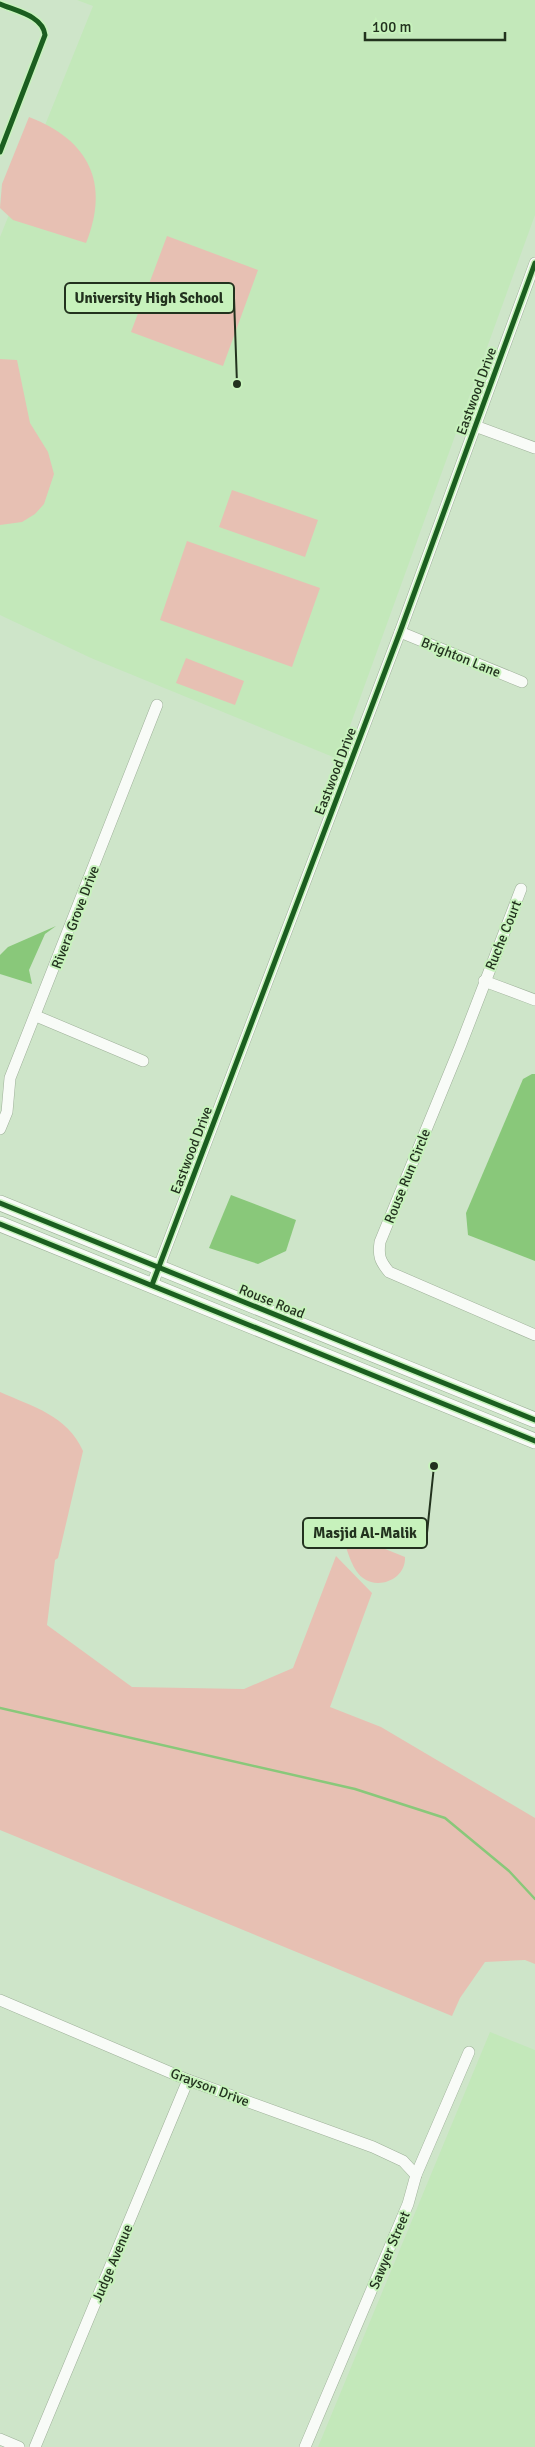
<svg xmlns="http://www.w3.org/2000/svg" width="535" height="2447" viewBox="0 0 535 2447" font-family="Signika,sans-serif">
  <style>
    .built { fill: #c3e8ba }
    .green { fill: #e7c0b3 }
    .water { fill: #89c87a }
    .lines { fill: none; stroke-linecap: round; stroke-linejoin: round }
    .stream { stroke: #89c87a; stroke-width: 2.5 }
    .street-casing { stroke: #9eb099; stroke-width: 12 }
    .secondary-casing { stroke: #9eb099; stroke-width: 16 }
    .street { stroke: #f8fbf7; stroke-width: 11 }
    .secondary { stroke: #f8fbf7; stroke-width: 15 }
    .cycleway-casing { stroke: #c7f2bc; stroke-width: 8 }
    .cycleway { stroke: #1b5e20; stroke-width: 5 }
    .labels { text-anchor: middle; stroke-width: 4; stroke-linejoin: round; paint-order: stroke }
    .street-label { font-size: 14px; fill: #22321e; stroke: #c7f2bc }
    .leader { fill: none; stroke: #22321e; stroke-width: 2 }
    .callout-dot { fill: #22321e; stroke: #c7f2bc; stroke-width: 2 }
    .callout { fill: #c7f2bc; stroke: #22321e; stroke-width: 2 }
    .callout-label { font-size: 15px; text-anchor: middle; font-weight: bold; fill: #22321e }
  </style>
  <rect width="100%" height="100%" fill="#cee5c9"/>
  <!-- built -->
  <g class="built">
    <polygon points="77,0 535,0 535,215 338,759 91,658 0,615 0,237 93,6"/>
    <polygon points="490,2032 535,2050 535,2447 318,2447"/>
  </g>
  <!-- green -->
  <g class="green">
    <path d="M29,117C89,140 110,183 86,243L13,220L0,208L2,184Z"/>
    <polygon points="167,236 258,270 223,366 131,332"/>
    <polygon points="0,359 17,360 30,423 48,452 54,474 44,504 35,514 22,522 0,525"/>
    <polygon points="232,490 318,520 305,557 219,527"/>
    <polygon points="187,541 320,588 292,667 160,620"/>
    <polygon points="186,658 244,681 235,705 176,683"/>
    <path d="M0,1392C33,1407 67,1415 83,1451L58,1558L55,1560L47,1625L132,1687L244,1689L293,1668L336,1556L372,1593L330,1707L381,1727L535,1818V1964L525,1960L485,1962L460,1998L452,2016L0,1830Z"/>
    <path d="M343,1532L405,1557C406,1579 379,1590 363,1578C351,1569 347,1548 342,1535Z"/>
  </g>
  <!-- water -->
  <g class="water">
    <polygon points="56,926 45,934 29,970 32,984 0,974 0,955 8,947"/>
    <polygon points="532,1074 535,1074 535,1261 468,1235 466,1213 523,1079"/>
    <polygon points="231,1195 296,1220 286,1251 258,1264 209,1248"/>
  </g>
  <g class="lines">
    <!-- stream -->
    <polyline class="stream" points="0,1708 355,1789 445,1818 509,1871 535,1899"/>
    <!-- street casing -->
    <g class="street-casing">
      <g id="street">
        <polyline points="475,426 535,448"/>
        <polyline points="400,632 522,682"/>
        <path d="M521,889L460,1047L380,1242C378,1256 380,1261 389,1272L535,1335"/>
        <polyline points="484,981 535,1000"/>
        <polyline points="36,1016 143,1061"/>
        <polyline points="0,1129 7,1112 10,1078 157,705"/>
        <polyline points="152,1285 400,632 535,263"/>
        <polyline points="0,2000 188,2080 373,2147 403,2161 416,2175"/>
        <polyline points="0,2439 19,2447"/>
        <polyline points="35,2447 188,2080"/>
        <polyline points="305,2447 408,2204 416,2175 469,2052"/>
      </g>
    </g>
    <!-- secondary casing -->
    <g class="secondary-casing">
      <g id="secondary">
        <polyline points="0,1203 535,1420"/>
        <polyline points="0,1224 535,1441"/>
      </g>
    </g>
    <!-- street -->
    <use href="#street" class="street"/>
    <!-- secondary -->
    <use href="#secondary" class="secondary"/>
    <!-- cycleway casing -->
    <g class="cycleway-casing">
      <g id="cycleway">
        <path d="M0,4C16,11 43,16 45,35L0,152"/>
        <polyline points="0,1203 535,1420"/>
        <polyline points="0,1224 535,1441"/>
        <polyline points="152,1285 400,632 535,263"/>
      </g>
    </g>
    <!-- cycleway -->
    <use href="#cycleway" class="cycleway"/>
  </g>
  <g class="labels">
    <!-- street labels -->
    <g class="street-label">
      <text transform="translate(476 391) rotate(-70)" y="5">Eastwood Drive</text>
      <text transform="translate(461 657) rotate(22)" y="5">Brighton Lane</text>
      <text transform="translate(335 771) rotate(-69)" y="5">Eastwood Drive</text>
      <text transform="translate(75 917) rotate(-69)" y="5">Rivera Grove Drive</text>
      <text transform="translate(503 935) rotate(-68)" y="5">Ruche Court</text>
      <text transform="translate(191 1150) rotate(-69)" y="5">Eastwood Drive</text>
      <text transform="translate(407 1176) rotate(-68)" y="5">Rouse Run Circle</text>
      <text transform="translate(272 1301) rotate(22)" y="5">Rouse Road</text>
      <text transform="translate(210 2087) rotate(21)" y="5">Grayson Drive</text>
      <text transform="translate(389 2250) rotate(-67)" y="5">Sawyer Street</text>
      <text transform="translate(112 2263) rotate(-67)" y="5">Judge Avenue</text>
    </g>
  </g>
  <!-- callouts -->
  <path class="leader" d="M237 384L234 298M434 1466L427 1533"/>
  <g class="callout-dot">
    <circle cx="237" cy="384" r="5"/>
    <circle cx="434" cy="1466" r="5"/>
  </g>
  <g class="callout">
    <rect x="65" y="283" width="169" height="30" rx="5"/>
    <rect x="303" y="1518" width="124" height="30" rx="5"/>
  </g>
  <g class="callout-label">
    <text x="149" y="303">University High School</text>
    <text x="365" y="1538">Masjid Al-Malik</text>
  </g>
  <!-- scale -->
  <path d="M365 32v8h140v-8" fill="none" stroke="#22321e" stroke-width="2.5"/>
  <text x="372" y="32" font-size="15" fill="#22321e" stroke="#c7f2bc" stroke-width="4" paint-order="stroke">100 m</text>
</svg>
